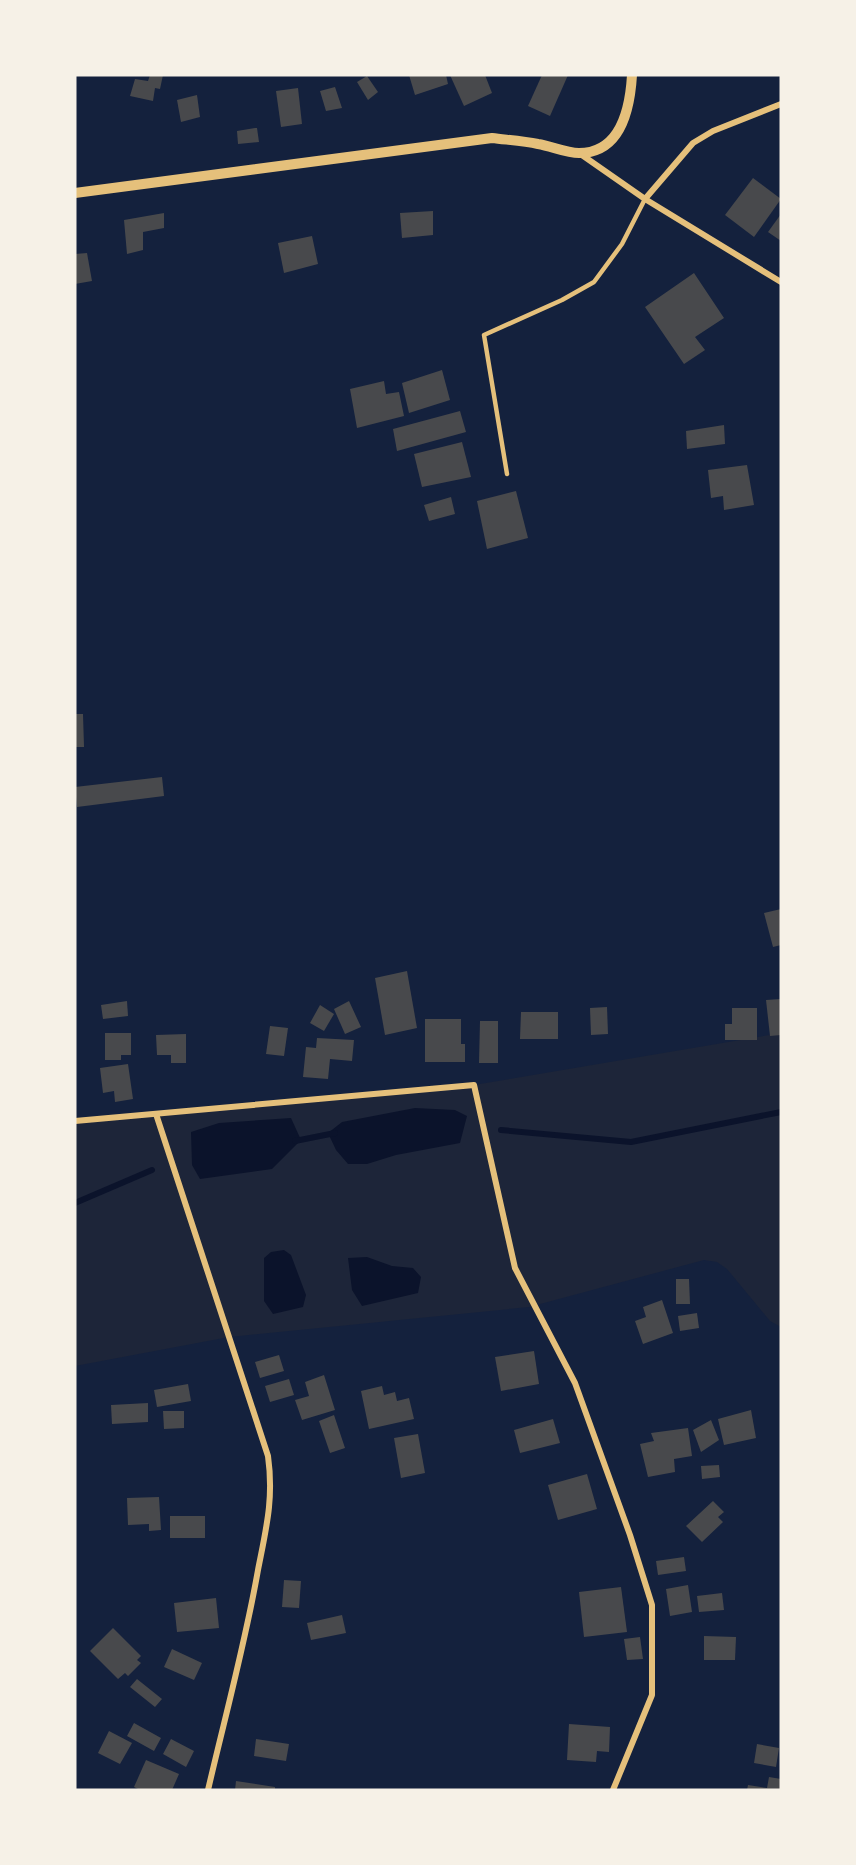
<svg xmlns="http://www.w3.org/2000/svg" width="856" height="1865" viewBox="0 0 856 1865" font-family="Literata,serif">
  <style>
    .green { fill: #1d2539 }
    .water { fill: #0b132b }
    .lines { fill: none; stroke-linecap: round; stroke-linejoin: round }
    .stream { stroke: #0b132b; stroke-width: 6 }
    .building { fill: #48494c }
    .service { stroke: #e5c07b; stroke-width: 4.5 }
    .minor { stroke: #e5c07b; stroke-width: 6 }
    .tertiary { stroke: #e5c07b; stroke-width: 10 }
  </style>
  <rect width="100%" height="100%" fill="#14213d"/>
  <!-- green -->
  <polygon class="green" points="781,1033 781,1327 770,1321 727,1269 717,1262 704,1260 529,1307 229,1337 75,1366 75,1121 474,1085"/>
  <!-- water -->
  <g class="water">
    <polygon points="415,1108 455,1110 467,1116 460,1143 396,1155 367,1164 348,1164 336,1150 328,1133 342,1122"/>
    <polygon points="291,1118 301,1140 272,1169 200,1179 192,1165 191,1132 219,1123"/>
    <polygon points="284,1250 291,1255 306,1295 303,1307 273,1314 264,1301 264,1258 271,1252"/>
    <polygon points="367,1257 392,1266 413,1268 421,1277 418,1293 362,1306 352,1290 348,1258"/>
  </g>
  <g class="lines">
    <!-- stream -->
    <g class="stream">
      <polyline points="501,1130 631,1142 781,1112"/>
      <polyline points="295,1141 335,1133"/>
      <polyline points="75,1203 152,1170"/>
    </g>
  </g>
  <!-- building -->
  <g class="building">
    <polygon points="150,75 163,75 160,89 155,88 153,101 130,96 135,79 148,81"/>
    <polygon points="409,75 446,75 448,84 415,95"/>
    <polygon points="450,75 485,75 492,93 464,106"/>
    <polygon points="542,75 568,75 550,116 528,106"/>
    <polygon points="367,76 378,92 368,100 357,82"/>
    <polygon points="335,87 342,108 326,111 320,91"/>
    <polygon points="298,88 302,124 281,127 276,91"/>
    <polygon points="197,95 200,117 181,122 177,100"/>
    <polygon points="255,128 257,128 259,142 238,144 237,131"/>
    <polygon points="753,178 781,199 754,237 725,215"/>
    <polygon points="433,211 433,235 402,238 400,213"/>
    <polygon points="164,213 164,228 143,232 143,250 127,254 124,220"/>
    <polygon points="781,214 781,241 768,232"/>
    <polygon points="312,236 318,264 284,273 278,243"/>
    <polygon points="87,253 92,281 75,284 75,254"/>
    <polygon points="694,273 724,318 695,337 705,350 684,364 645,307"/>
    <polygon points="442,370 450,400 409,413 402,383"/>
    <polygon points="384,381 386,394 399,392 404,416 357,428 350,389"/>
    <polygon points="460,411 466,432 397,451 393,429"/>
    <polygon points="724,425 725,444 687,449 686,431"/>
    <polygon points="462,442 471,477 422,487 414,454"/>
    <polygon points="747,465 754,505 724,510 723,496 711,498 708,470"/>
    <polygon points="516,491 528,538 487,549 477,501"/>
    <polygon points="451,497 455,514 429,521 424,505"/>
    <polygon points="75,714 83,714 84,747 75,747"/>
    <polygon points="162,777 164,796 77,807 75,787"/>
    <polygon points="781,909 781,945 773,947 764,913"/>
    <polygon points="407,971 417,1028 385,1035 375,978"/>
    <polygon points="781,999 781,1035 770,1036 766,1000"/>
    <polygon points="127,1001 128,1016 103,1019 101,1005"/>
    <polygon points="349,1001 361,1027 345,1034 334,1009"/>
    <polygon points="320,1005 334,1014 324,1031 310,1023"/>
    <polygon points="607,1007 608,1034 591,1035 590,1008"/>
    <polygon points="732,1008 757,1008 757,1040 725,1040 725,1024 732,1024"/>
    <polygon points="521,1012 558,1012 558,1039 520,1039"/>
    <polygon points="425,1019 461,1019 461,1044 465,1044 465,1062 425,1062"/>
    <polygon points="480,1021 498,1021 498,1063 479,1063"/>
    <polygon points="270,1026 288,1028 284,1056 266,1054"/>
    <polygon points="105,1033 131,1033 131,1055 121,1055 121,1060 105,1060"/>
    <polygon points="186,1034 186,1063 171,1063 171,1055 157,1055 156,1035"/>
    <polygon points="317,1038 354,1040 352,1061 330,1059 328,1079 303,1077 306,1047 316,1048"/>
    <polygon points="128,1064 133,1099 115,1102 114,1091 103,1093 100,1068"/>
    <polygon points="676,1279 689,1279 690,1304 676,1304"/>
    <polygon points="662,1300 673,1333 643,1344 635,1321 646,1317 643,1307"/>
    <polygon points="697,1313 699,1328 680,1331 678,1316"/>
    <polygon points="534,1351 539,1384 501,1391 495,1357"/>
    <polygon points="279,1355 284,1371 260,1378 255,1362"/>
    <polygon points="324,1375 335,1410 302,1420 295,1400 309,1396 305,1382"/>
    <polygon points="289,1379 294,1395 270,1402 265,1386"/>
    <polygon points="188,1384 191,1401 157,1407 154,1390"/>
    <polygon points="382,1386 384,1395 395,1392 397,1401 409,1398 414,1419 369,1429 361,1391"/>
    <polygon points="148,1403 148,1422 112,1424 111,1405"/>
    <polygon points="751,1410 756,1438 724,1445 718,1419"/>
    <polygon points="163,1411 184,1411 184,1428 164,1429"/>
    <polygon points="334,1415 345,1448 330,1453 319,1421"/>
    <polygon points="553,1419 560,1443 520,1453 514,1430"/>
    <polygon points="711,1420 719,1440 701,1452 693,1430"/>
    <polygon points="688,1428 692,1456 674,1459 675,1472 648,1477 640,1444 654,1441 651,1433"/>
    <polygon points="418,1434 425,1473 401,1478 394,1438"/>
    <polygon points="719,1465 720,1477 702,1479 701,1466"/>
    <polygon points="587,1474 597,1509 558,1520 548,1485"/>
    <polygon points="159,1497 161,1530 149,1531 149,1524 128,1525 127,1498"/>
    <polygon points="713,1501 724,1512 718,1517 723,1522 702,1542 686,1526"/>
    <rect x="170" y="1516" width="35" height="22"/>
    <polygon points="684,1557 686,1571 658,1575 656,1561"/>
    <polygon points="284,1580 301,1581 299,1608 282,1607"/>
    <polygon points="688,1585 692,1612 670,1616 666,1589"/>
    <polygon points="621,1587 627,1632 584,1637 579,1592"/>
    <polygon points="722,1593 724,1610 699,1612 697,1596"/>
    <polygon points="216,1598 219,1628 177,1632 174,1603"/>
    <polygon points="342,1615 346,1633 311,1640 307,1623"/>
    <polygon points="113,1628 141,1656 137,1660 141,1663 128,1676 125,1673 118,1679 90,1651"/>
    <polygon points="704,1636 736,1637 735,1660 704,1660"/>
    <polygon points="640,1637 643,1659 627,1660 624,1639"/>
    <polygon points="172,1649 202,1663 194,1680 164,1667"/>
    <polygon points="137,1679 162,1699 155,1707 130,1687"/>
    <polygon points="134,1723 161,1738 154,1751 127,1736"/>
    <polygon points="569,1724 610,1727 609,1752 597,1751 596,1762 567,1760"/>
    <polygon points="109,1731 132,1743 120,1764 98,1753"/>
    <polygon points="171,1739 194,1751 186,1767 163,1754"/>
    <polygon points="256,1739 289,1744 286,1761 254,1756"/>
    <polygon points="757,1744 779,1748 776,1767 754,1763"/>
    <polygon points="146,1760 179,1774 172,1790 140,1790 134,1787"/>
    <polygon points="769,1777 781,1779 781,1790 747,1790 748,1785 767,1788"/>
    <polygon points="236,1781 275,1787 275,1790 235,1790"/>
  </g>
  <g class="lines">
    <!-- service -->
    <polyline class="service" points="507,474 484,335 562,300 594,282 622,244 645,199"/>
    <!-- minor -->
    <g class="minor">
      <polyline points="579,153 645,199 781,282"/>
      <polyline points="645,199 693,143 713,131 781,104"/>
      <path d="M156,1114L268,1456C274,1499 266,1529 258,1570C245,1644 225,1717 208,1790"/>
      <polyline points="75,1121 474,1085 515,1268 575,1383 630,1535 652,1605 652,1695 613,1790"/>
    </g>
    <!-- tertiary -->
    <path class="tertiary" d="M75,193L492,138C508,140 523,141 538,144C551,146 566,153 579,153C621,153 630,109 632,75"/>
  </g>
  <!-- border -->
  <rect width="856" height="1865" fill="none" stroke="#f6f1e7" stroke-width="153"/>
</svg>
